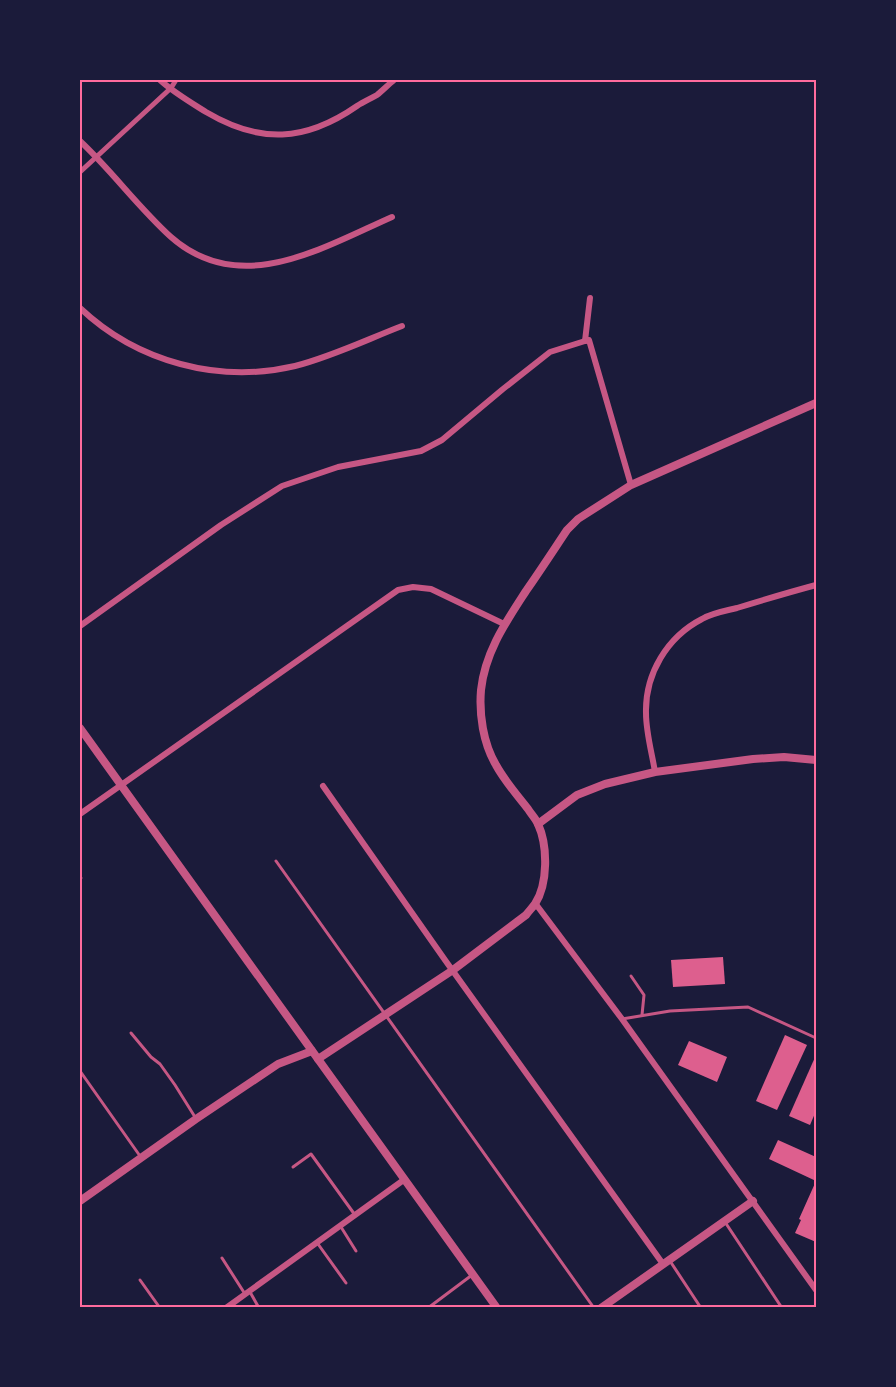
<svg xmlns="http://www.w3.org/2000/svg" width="896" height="1387" viewBox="0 0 896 1387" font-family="Mulish,sans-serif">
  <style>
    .building { fill: #dd5f8e }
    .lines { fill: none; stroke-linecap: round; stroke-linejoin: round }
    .service { stroke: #c65784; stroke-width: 3 }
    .pedestrian { stroke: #c65784; stroke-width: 5 }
    .minor { stroke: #c65784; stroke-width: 6 }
    .tertiary { stroke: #c65784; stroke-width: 8 }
    .neatline { fill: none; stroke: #ff6b9d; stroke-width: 2 }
  </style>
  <rect width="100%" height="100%" fill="#1b1b3a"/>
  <!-- building -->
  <g class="building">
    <polygon points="723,957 725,984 673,987 671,960"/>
    <polygon points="785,1035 807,1045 777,1110 756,1101"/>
    <polygon points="689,1041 727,1057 717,1082 678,1065"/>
    <polygon points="816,1055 816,1111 810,1125 789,1116"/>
    <polygon points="778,1140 816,1157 816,1249 814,1248 816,1242 795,1233 801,1220 799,1219 816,1181 769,1159"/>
  </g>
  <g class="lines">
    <!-- service -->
    <g class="service">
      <polyline points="276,861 594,1308"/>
      <polyline points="80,877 81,878"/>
      <polyline points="631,976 644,995 642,1015"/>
      <polyline points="622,1019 670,1011 748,1007 816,1038"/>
      <polyline points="131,1033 151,1057 160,1064 175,1085 195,1117"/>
      <polyline points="80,1071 140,1156"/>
      <polyline points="293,1167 311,1154 355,1215"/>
      <polyline points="725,1222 782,1308"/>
      <polyline points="341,1227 356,1251"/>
      <polyline points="318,1244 346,1283"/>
      <polyline points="222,1258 245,1294"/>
      <polyline points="670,1261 701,1308"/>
      <polyline points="140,1280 160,1308"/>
      <polyline points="250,1292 259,1308"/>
      <polyline points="428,1308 472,1275"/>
    </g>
    <!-- pedestrian -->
    <polyline class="pedestrian" points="80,172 171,88 176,80"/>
    <!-- minor -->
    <g class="minor">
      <path d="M160,80C173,92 190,102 206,112C260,144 305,142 357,106C363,102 370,99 377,95C383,90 388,85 394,80"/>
      <path d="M80,141C112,171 138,207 171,237C240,298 322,248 392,217"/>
      <path d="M80,308C137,362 219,384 295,366C331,357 368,339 402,326"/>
      <polyline points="585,341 589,340 631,485"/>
      <polyline points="585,341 590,298"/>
      <polyline points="80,626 221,525 282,486 338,467 421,451 442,440 503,389 550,352 585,341"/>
      <path d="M655,772C652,753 646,733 646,713C645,674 667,637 702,619C712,613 725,611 737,608C763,600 790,592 816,585"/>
      <polyline points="323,786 445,960 663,1264"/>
      <polyline points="80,814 398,590 413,587 431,589 504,624"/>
      <polyline points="535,903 622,1019 816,1290"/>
      <polyline points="226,1308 405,1179"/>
    </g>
    <!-- tertiary -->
    <g class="tertiary">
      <polyline points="80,728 497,1308"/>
      <polyline points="538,824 577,795 605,784 655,772 753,759 784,757 816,760"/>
      <path d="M318,1059L453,970L526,915C529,911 532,908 535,904C548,884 548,846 538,824C536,819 531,814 528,809C517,795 504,780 496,765C483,743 479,714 481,690C485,652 506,622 526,591C540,571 553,551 567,530L578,519L631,485L816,403"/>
      <polyline points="80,1201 196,1119 278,1064 312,1051"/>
      <polyline points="601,1308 753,1201"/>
    </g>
  </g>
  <!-- border -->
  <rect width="896" height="1387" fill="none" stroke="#1b1b3a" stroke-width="162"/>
  <rect x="81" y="81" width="734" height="1225" class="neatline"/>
</svg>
